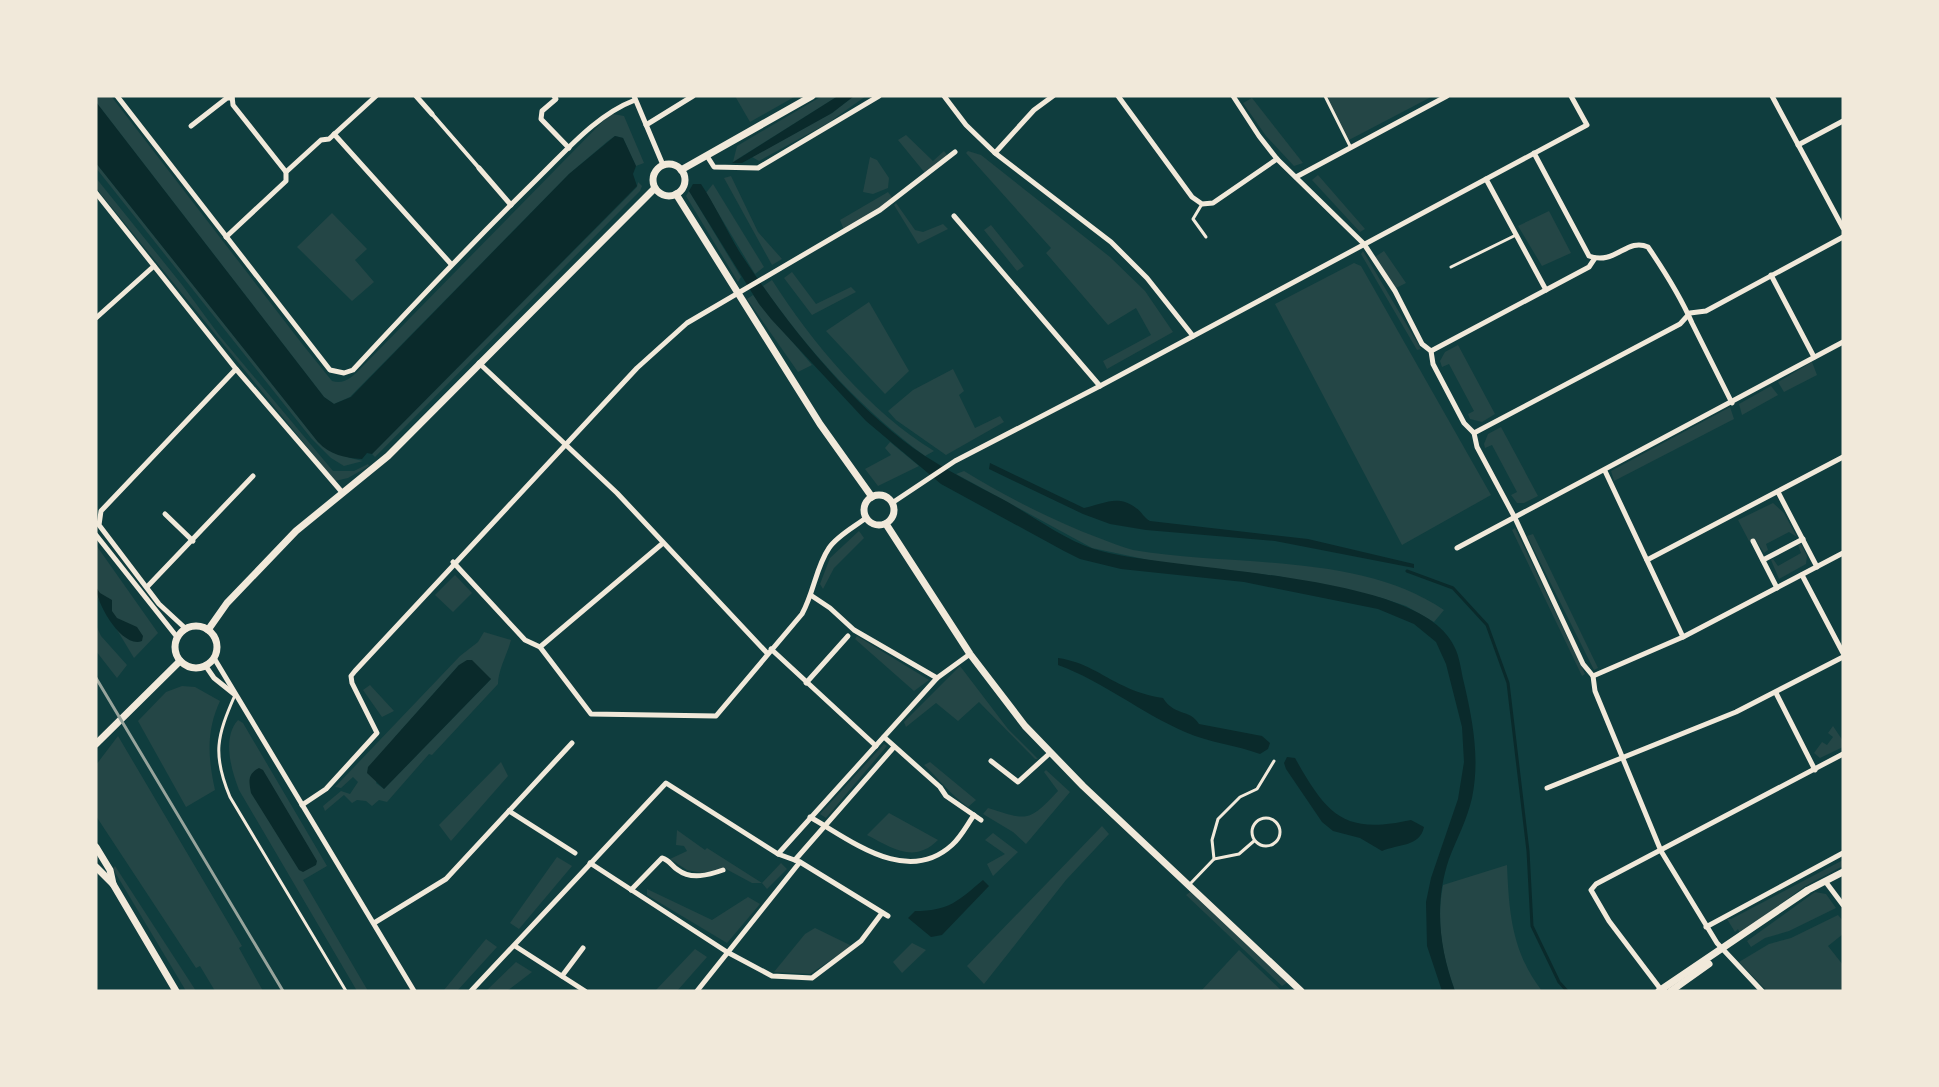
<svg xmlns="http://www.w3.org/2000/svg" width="1939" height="1087" viewBox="0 0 1939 1087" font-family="'Zilla Slab',serif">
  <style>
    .green { fill: #244646; fill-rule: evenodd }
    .water { fill: #0a2a2b }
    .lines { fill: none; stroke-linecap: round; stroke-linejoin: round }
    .stream { stroke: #0a2a2b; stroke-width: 3 }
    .service { stroke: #f1e9da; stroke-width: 3 }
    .pedestrian { stroke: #f1e9da; stroke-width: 4 }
    .minor { stroke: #f1e9da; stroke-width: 5 }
    .tertiary { stroke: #f1e9da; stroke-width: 7 }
    .rail { stroke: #97a49c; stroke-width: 3 }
  </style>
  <rect width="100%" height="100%" fill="#0f3d3e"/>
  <!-- green -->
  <g class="green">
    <path d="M96,96H111L303,345L332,381C345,385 353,376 361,368L604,120L613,114L624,116L644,163L636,166L623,138L615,136L608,141L569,174L350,397L334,404L324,397L96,102Z"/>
    <polygon points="735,96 796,96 750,122"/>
    <polygon points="822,96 838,96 733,162 737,146"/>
    <polygon points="854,96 866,96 828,123 759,161 752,157 832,113"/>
    <polygon points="1329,96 1433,96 1347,141 1326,98"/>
    <polygon points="1252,98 1303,163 1294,166 1266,136 1243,103"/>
    <polygon points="906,135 933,161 944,151 947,155 925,173 898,140"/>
    <polygon points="968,151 981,155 1110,257 1145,291 1173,332 1107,369 1103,361 1151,335 1136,308 1108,325 1046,253 1051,248 966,153"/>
    <polygon points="870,157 877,160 889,178 888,188 873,194 863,192"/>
    <polygon points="96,163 318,442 350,458 363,461 344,466 331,458 311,438 96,168"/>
    <polygon points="1318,175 1365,229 1360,232 1312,180"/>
    <polygon points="731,176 758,232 782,259 772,265 724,178"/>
    <polygon points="96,178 183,286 219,335 333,471 354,471 368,464 369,466 348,478 335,481 96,188"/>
    <polygon points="638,182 642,186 640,191 375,457 372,454 637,187"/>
    <polygon points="713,184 764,267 755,274 706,193"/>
    <polygon points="689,191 741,277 738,282 686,196"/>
    <polygon points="888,192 893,199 844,230 840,220"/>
    <polygon points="896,203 915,230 923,232 943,224 948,229 918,244 894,205"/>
    <polygon points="1549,211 1571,253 1542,266 1518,226"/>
    <polygon points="332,213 367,249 355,260 374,282 352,301 297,247"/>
    <polygon points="991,225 1024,266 1017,271 984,230"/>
    <polygon points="1363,251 1421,349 1417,350 1361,254"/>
    <polygon points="1384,251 1406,283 1396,288 1375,257"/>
    <polygon points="1354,263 1361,266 1491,495 1402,545 1275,304"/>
    <polygon points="792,272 816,304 851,287 856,292 812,315 784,278"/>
    <path d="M772,280C812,343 870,412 934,451L925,456C862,410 807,350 763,286Z"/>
    <polygon points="753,295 812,365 798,372 747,299"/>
    <polygon points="869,302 909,371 885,394 826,331"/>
    <polygon points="1458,345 1495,414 1482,422 1470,419 1468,414 1474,411 1449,364 1442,367 1440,361 1445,352"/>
    <polygon points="1812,362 1817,375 1784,392 1778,382"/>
    <polygon points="953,369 964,391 959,395 975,428 1000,416 1004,422 946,455 896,420 888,411 913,390"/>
    <polygon points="1771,386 1778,395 1742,415 1739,404"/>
    <polygon points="1730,407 1734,419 1614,481 1611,471"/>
    <polygon points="1501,427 1538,496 1524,503 1517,503 1511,495 1517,492 1492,445 1485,448 1484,444 1488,434"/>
    <polygon points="890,442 919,466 878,486 865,469 891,455 885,448"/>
    <path d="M964,471C1007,497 1051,520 1099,538C1110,542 1122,547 1133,550C1231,567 1359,552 1444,610L1434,622L1406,606L1382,598L1277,576L1158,562L1092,548L956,474Z"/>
    <polygon points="1773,503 1784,513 1797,537 1789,532 1766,544 1768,550 1764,553 1755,539 1749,541 1738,520"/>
    <polygon points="1515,528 1585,674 1582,676 1512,530"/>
    <polygon points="859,531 864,538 834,568 823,589 820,584 830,558"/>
    <polygon points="1533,534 1598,668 1594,670 1527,536"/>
    <polygon points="1801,544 1807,556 1806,564 1779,579 1771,560 1773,559 1778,566 1801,553 1798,545"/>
    <polygon points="96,545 158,633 134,658 96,595"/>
    <polygon points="455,575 472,593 453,612 435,595"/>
    <polygon points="96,625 101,636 127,665 117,678 96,651"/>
    <path d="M484,632L511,640C507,655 498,670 498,684L432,755L429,754L387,802L379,800L372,806L366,801L357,800L352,803L344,795L325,811L323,806L341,791L350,794L358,782L353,777L341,788L335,787L460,656L478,642ZM459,665L491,679L384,789L376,783L395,737Z"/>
    <polygon points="857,636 929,680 914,691 855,639"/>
    <polygon points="960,666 1008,729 1038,759 1035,759 979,702 958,721 936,703 906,727 904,722"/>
    <polygon points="370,685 394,711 382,717 363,690"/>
    <path d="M182,686L195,687L220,701C206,731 208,758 215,790L186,807L138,721L166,692Z"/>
    <path d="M238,720L243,723L327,866L303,880L368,991H357L239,790C231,769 222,738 238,720Z"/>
    <polygon points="1833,726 1843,741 1843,747 1820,758 1814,753 1822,742 1827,745 1833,737 1828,733"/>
    <polygon points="118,736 242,946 239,948 263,991 215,991 200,966 196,968 96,816 96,765"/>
    <polygon points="884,744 887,746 826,818 820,814"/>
    <polygon points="501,762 508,776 451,841 439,825"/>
    <path d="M930,762L976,800L968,807C950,794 940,780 924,765Z"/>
    <path d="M1046,770L1070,792L1026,844L1013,832L983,814L988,808C1028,821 1029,822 1058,791L1044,772Z"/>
    <path d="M889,813L938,840C914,864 892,848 867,835Z"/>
    <polygon points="1102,826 1109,834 1066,880 984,984 967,966"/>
    <polygon points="677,830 705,850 707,848 762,883 781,863 787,869 767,889 762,883 752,883 726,869 702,873 687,870 670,859 687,851 684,846 676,845"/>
    <polygon points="993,833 1018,852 993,876 987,864 1005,854 985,840"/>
    <polygon points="557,857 572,866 519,929 510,923"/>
    <polygon points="1843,860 1843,866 1805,886 1740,934 1738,929 1735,932 1727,919 1731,919"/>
    <path d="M1507,865C1509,913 1512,952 1542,991H1455C1442,956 1436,922 1443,885Z"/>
    <polygon points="115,866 196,991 186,991 113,869"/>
    <polygon points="647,889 712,920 748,897 760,904 727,943 647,895"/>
    <polygon points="1190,892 1288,982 1282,986 1186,895"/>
    <polygon points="1815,892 1826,894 1836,908 1789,931 1765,938 1751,947 1747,941"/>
    <polygon points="1838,915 1843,921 1843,934 1828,946 1843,965 1843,991 1767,991 1739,962 1769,944 1791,938"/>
    <polygon points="815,928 852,946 810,974 774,972 805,934"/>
    <polygon points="486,939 497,947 457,991 444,990"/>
    <polygon points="912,943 926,950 902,973 893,962"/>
    <polygon points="695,949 707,957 677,991 655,991"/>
    <polygon points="1239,950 1282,991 1201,991"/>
    <polygon points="516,962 532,972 507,991 486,991"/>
  </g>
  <!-- water -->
  <g class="water">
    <polygon points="838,96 854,96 832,113 742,163 732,163"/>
    <path d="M96,102L324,397L334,404L351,397L569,174L615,136L623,138L636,166L633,174L637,186L372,454L367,453L362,459C345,458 330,455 318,442L96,163Z"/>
    <path d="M693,184H701C715,205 726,229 739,251C785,322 853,409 925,456C950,472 977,486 1004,500C1033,516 1063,539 1094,549C1171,573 1419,570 1454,646C1460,657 1461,671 1464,683C1473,722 1480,759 1472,798C1467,820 1457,838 1449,859C1434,903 1439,947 1455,991H1442L1427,946L1426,902L1431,878L1458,799L1464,762L1462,727L1446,664L1436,642L1414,624L1378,609L1244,582L1121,569L1080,559L1064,551L941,484L866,421L771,319L759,304L689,191Z"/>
    <path d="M990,463L1084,508C1104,504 1117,494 1136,508C1142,512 1144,518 1150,521L1308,539L1414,564V568L1275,541L1146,530L1110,524L1083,514L989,469Z"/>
    <path d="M96,587L100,593L112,600V611L117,618L137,627L143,636L142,641C122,649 96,603 96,587Z"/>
    <path d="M1058,658C1086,662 1100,675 1124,686C1136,692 1150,696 1163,698C1175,717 1189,708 1199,724L1262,736L1270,743L1268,749L1260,754C1236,745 1210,743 1185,732C1141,713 1104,682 1058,665Z"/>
    <polygon points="467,660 472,660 491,679 384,789 367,773 368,767 459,665"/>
    <path d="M1287,757L1295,758C1327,815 1344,835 1411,820L1424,827C1420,847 1398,844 1382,851L1360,838L1333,831L1322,822L1286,769L1284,763Z"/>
    <path d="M259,768L263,770L317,861L316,865L303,872L299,870L251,793C249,782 247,774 259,768Z"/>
    <path d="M983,880L989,886L942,935L931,937L908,918L915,911C949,911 958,901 983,880Z"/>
  </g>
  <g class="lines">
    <!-- stream -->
    <polyline class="stream" points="1407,571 1453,588 1487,625 1508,683 1528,851 1532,926 1559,982 1567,991"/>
    <!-- service -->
    <g class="service">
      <polyline points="1325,96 1351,148"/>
      <polyline points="1202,204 1193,219 1206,237"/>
      <polyline points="1451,267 1516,235"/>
      <path d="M235,695C217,736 212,754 230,797L346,991"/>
      <circle cx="1266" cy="832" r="14"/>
      <polyline points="1214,859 1239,854 1254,841"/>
      <polyline points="1190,884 1214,859 1212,840 1218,819 1240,797 1257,789 1274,761"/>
    </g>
    <!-- pedestrian -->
    <polyline class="pedestrian" points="432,114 479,168"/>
    <!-- minor -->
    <g class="minor">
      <path d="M117,96L330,370L344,373L353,370C413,305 474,241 537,179C567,150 596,115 635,100"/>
      <polyline points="232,96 233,105 286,172"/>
      <polyline points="416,96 432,114"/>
      <polyline points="554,96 556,99 542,111 541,119 569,148"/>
      <polyline points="634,96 663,165"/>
      <polyline points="944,96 966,125 995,153 1111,242 1147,278 1193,336"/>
      <polyline points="1118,96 1192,197 1202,204 1213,203 1277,159"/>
      <polyline points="1233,96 1259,136 1277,159 1364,244 1395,291 1422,344 1431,351 1433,364 1464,423 1474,433 1477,447 1515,518 1583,664 1593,676 1595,691 1661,851 1717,943 1762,991"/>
      <polyline points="1772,96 1843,228"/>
      <polyline points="646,125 693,96"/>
      <polyline points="191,126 227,98 232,98"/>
      <polyline points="334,134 451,264"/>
      <polyline points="1798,145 1843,121"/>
      <polyline points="995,153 1034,110 1053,96"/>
      <path d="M1534,153L1589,256C1615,266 1627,237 1648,247C1663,269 1682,300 1692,323L1732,403"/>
      <polyline points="707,156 714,167 758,168 879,96"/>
      <polyline points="479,168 511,205"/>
      <polyline points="1296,177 1447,96"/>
      <polyline points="1486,179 1546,290"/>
      <polyline points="96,193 236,369 341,491"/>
      <polyline points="954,216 1100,386"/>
      <polyline points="226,237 286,181 286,172 321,140 329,139 376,96"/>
      <polyline points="1771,275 1814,357"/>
      <polyline points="96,318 154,266"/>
      <polyline points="1431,351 1589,267 1595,258"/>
      <polyline points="479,363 617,493 767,653"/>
      <polyline points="1474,433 1680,324 1690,313 1706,311 1843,237"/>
      <polyline points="1605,471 1683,637"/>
      <polyline points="1778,492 1817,567"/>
      <polyline points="892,503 955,461 1100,386 1587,125 1571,96"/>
      <polyline points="165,514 193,541"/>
      <polyline points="96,535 177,637"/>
      <polyline points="1753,541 1777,588"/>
      <polyline points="1457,548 1843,342"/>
      <polyline points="1647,560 1843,457"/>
      <polyline points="1763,560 1803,539"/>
      <path d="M453,562L525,640L540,647L591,714L716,716L802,614C814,592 816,567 829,548C837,536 854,527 866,518"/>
      <polyline points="1802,575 1843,653"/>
      <polyline points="147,587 253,476"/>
      <polyline points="812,596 830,608 854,630 937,678"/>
      <polyline points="185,628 159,604 99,525 101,511 236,369"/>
      <polyline points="540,647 663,543"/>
      <polyline points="771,649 876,746"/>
      <polyline points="214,658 414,991"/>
      <polyline points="205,665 214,678 234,694"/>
      <polyline points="1593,676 1683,637 1843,553"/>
      <polyline points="806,683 848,636"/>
      <polyline points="1776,693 1815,770"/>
      <polyline points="884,737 940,787 946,796 981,820"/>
      <polyline points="991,761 1018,782 1050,753"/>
      <polyline points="1547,788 1736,712 1843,657"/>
      <polyline points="302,805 326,789 377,733 352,683 351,676 355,671 637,368 687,323 880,210 955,152"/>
      <polyline points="509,811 575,853"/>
      <path d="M810,817C852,841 907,886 952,845C961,837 967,825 974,815"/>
      <polyline points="778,854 937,678 970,654"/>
      <polyline points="795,860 894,747"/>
      <polyline points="590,863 727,952 772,976 812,978 861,941 882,913"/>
      <polyline points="1825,881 1843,905"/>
      <path d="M631,890L662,858C670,860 671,866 678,870C691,880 709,875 723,870"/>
      <polyline points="374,923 446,879 572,743"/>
      <polyline points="1706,927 1843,853"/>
      <polyline points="515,946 585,991"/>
      <polyline points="562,976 583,948"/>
      <polyline points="471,991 666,783 778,854 800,862 888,916"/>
      <polyline points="697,991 800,862"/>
      <polyline points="1662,991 1609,921 1591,890 1596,884 1843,754"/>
    </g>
    <!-- tertiary -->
    <g class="tertiary">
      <circle cx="669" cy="180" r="16"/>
      <polyline points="681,170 812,96"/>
      <polyline points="676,194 820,424 872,497"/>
      <circle cx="879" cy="510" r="15"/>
      <polyline points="886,524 970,654 1025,726 1083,786 1301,991"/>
      <circle cx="196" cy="647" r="21"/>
      <polyline points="208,630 227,603 296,531 388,456 655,188"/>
      <polyline points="96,744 180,661"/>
      <polyline points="96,847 110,870 113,884 176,991"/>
      <polyline points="96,867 113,884"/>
      <polyline points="1659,991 1808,890 1843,872"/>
      <polyline points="1671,991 1709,964"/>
    </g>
    <!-- rail -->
    <polyline class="rail" points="96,678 283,991"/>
  </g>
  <!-- border -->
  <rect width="1939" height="1087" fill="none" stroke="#f1e9da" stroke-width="195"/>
</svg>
